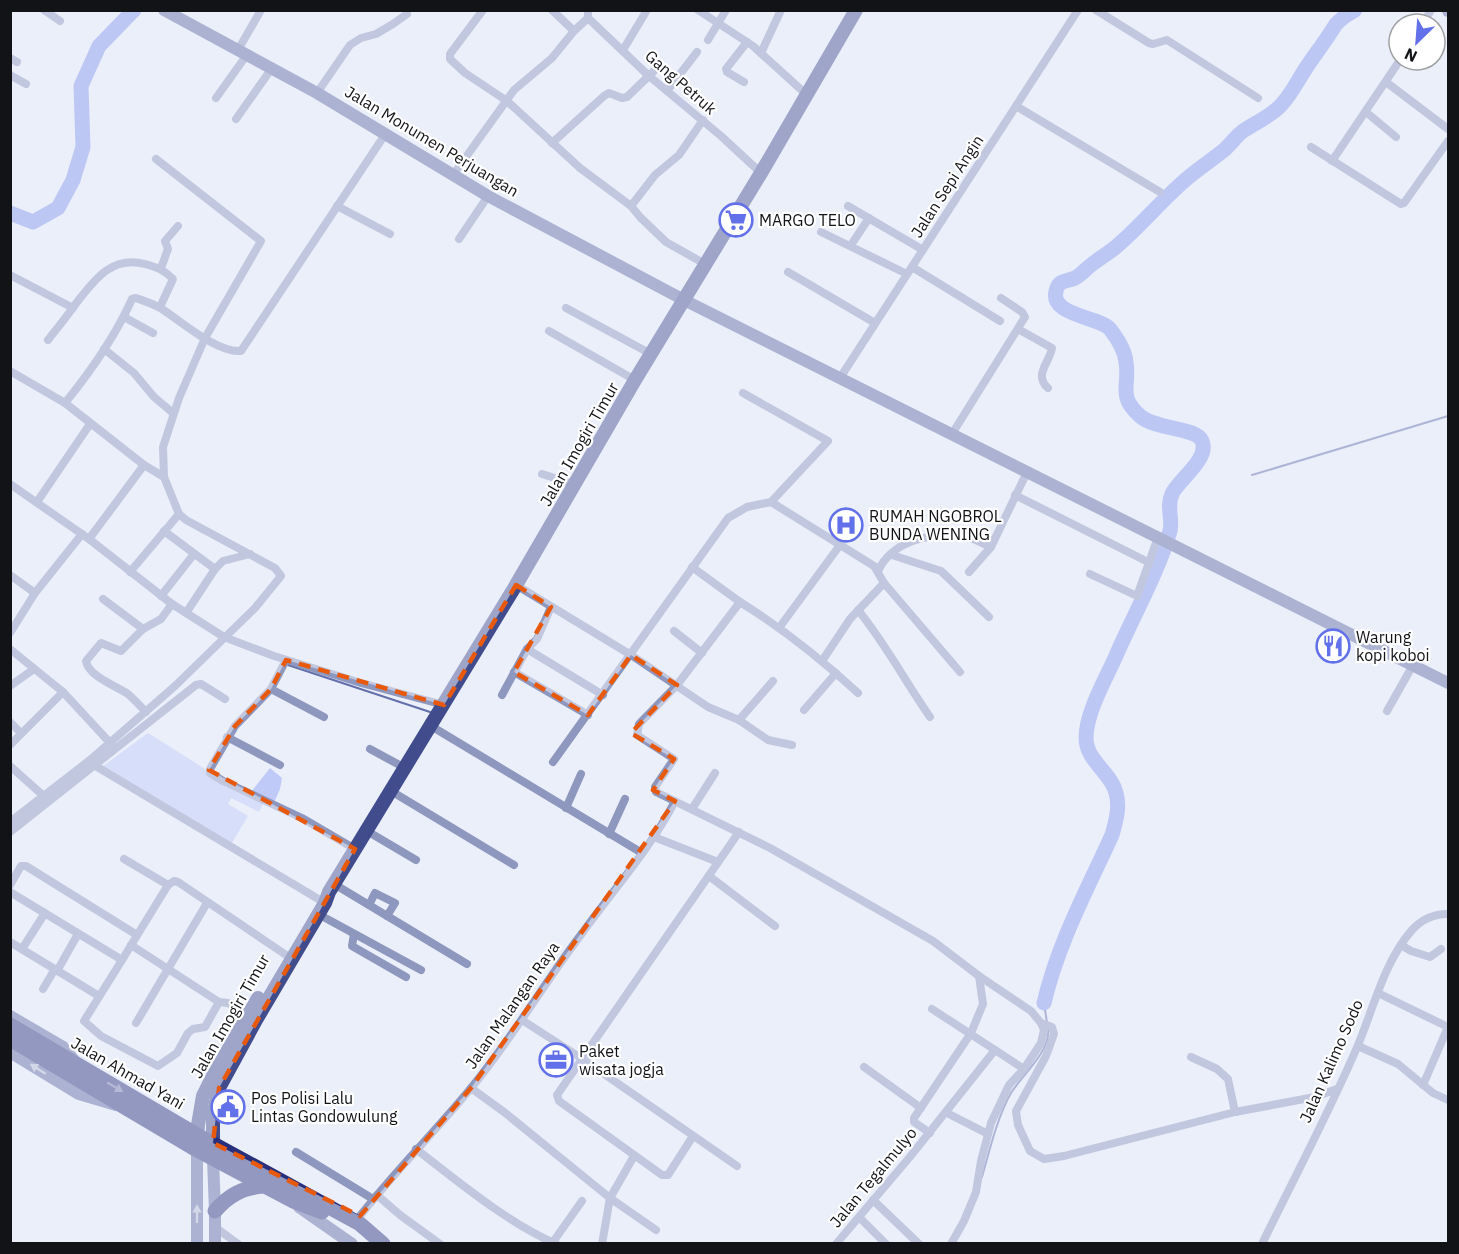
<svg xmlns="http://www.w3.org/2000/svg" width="1459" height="1254" viewBox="0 0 1459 1254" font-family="'IBM Plex Sans',sans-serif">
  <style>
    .green { fill: #bfcaf8 }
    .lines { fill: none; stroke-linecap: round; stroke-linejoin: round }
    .stream { stroke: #636fac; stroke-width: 2 }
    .river { stroke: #8697ec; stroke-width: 15 }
    .street { stroke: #8e97bd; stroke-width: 8 }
    .secondary { stroke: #606ba2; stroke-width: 12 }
    .primary { stroke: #414c8d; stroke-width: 14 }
    .highway { stroke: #29307b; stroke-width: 15 }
    .oneway { fill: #b7bcd5 }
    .oneway2 { fill: #7478a9 }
    .marked { fill: none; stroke: #e8590c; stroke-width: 4.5; stroke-dasharray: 12 8; stroke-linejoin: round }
    .labels { text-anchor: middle; stroke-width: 4.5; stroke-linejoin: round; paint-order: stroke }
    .street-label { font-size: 16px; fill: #121317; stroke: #fff }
    .poi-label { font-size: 16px; fill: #121317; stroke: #fff; text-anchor: start }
  </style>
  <rect width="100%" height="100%" fill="#ebeffa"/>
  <!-- green -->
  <polygon class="green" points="148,733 248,796 270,768 282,778 280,789 272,807 263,804 259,812 231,798 228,804 248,816 232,843 102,767"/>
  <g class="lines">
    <!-- stream -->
    <g class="stream">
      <polyline points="1252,475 1448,416"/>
      <polyline points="288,665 430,712"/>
      <polyline points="1044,1003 1047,1023"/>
      <path d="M982,1177C989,1152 998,1115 1011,1093C1022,1075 1051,1051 1048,1029"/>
    </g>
    <!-- river -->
    <g class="river">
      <polyline points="10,213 33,222 58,208 73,180 83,147 81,86 99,46 134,10"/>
      <path d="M1044,1003C1058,943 1087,890 1112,835C1116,821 1120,807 1116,793C1111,772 1086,761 1086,738C1086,713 1105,680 1115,658C1133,616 1157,575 1170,531C1173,518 1166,507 1172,494C1178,480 1210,459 1202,441C1196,427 1156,430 1140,416C1117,395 1130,387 1126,362C1125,351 1117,338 1110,329C1099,316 1046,316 1057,288C1060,280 1068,281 1075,278C1081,275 1086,269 1091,265C1100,258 1109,253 1117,246C1143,224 1164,197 1190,176C1201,167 1213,159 1224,150C1231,144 1236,136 1243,131C1256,122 1272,116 1282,104C1292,93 1298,80 1306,68C1316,53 1327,39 1336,24L1345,16L1355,10"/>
    </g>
    <!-- street -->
    <g class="street">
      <polyline points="44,10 60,21"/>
      <polyline points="483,10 450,54 450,59 465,73 507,101 580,168 631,206 640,217 666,242 705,264"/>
      <polyline points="552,10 574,31"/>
      <polyline points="588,10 588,18 649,76 721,136 761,173"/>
      <polyline points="698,10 753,46 807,95"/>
      <polyline points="1096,10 1149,43 1153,44 1167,40 1258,98"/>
      <polyline points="1423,24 1431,10"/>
      <polyline points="708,40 726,10"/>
      <polyline points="238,50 261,10"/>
      <polyline points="623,50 647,10"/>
      <polyline points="761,53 781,10"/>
      <polyline points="10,58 17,62"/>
      <polyline points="10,75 26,84"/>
      <polyline points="744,82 727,72 726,69 747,42"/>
      <polyline points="1386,82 1448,129"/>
      <polyline points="667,91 697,52"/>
      <polyline points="317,93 350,45 361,38 376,34 393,24 407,14"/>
      <polyline points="216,98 246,56"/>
      <polyline points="1016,106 1160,192"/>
      <polyline points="1366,112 1396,137"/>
      <polyline points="236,119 272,68"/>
      <polyline points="552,143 604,96 609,93 622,98 627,97 657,68"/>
      <polyline points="1311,147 1401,204 1404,203 1448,141"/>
      <polyline points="1332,161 1400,60"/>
      <polyline points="453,175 514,90 552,58 574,31 588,18"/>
      <polyline points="337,206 390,234"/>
      <polyline points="631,206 655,175 679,155 703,120"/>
      <polyline points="848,206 923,250"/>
      <polyline points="821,232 907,274"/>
      <polyline points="459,239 488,196"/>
      <polyline points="851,245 869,218"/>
      <polyline points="912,267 1000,321"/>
      <polyline points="161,268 168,249 165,241 178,226"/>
      <polyline points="788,272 875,323"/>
      <polyline points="10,275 73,308"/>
      <polyline points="566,308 651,354"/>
      <polyline points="124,317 153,333"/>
      <path d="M1018,329L1052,348C1050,362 1033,375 1048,388"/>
      <polyline points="549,331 635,380"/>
      <path d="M48,340C57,328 66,318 74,306C93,282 110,255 145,264C157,267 164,270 173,279L160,307"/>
      <polyline points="104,349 134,373 154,397 173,413"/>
      <polyline points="10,371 65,403"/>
      <polyline points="840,378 1078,10"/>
      <polyline points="952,434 1025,317 1022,312 1001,298"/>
      <polyline points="144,465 164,477"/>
      <polyline points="542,474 574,484"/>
      <polyline points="10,484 89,539 172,604 224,637 274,656 361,683 444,705"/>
      <polyline points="1015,495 1150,563"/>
      <polyline points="37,502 90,424"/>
      <polyline points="771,502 874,566 884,583"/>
      <polyline points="164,531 215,569"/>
      <path d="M89,539L144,465L65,403C91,371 115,337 132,299L136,298C144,301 154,304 162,309C182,322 217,353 241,351L386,133"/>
      <polyline points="892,555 941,571 989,617"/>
      <polyline points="692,567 740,602"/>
      <path d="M878,571C892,541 929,533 960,535C970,536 981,543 991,547L1027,472"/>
      <polyline points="130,572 179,514"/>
      <polyline points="969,572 991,547"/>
      <polyline points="1090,574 1137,596 1158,537"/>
      <polyline points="10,575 35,593"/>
      <polyline points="516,585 631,655 708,707 739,720 768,740 792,745"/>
      <polyline points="161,596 194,554"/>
      <polyline points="103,599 143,629"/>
      <path d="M858,610C885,643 905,681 930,717"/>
      <polyline points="186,613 215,569 223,561 250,554"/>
      <polyline points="779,628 840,545"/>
      <polyline points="674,631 702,653"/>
      <polyline points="10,633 35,593 82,534"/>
      <polyline points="10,649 63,692 112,745"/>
      <polyline points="527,649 603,695"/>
      <polyline points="286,660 271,689 235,726 210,769 210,773 223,781 302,818 355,849"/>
      <polyline points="822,661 850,619 884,583 960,672"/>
      <polyline points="514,672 588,715"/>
      <polyline points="10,686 34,669"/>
      <polyline points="271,689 324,717"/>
      <path d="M858,693C821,659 782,628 740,602L677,685L639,724L637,735L674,759L655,787L656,792L770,848L933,941L979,976L1031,1011L1041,1023L1044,1030L1041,1043L1024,1069L1009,1085L991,1123L981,1161L976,1192L964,1221L951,1244"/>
      <polyline points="502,695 527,649 537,639 551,607"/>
      <polyline points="804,710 836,673"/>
      <polyline points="1387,711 1413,665"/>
      <path d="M146,712C140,706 134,699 128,694C116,686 88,676 86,661L101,643L121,651L143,629L161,619L172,604"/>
      <polyline points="739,720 773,681"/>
      <polyline points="10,722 21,733"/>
      <polyline points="431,726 642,853"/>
      <polyline points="227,737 280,765"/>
      <polyline points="10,745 63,692"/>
      <polyline points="370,749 405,768"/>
      <polyline points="90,760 94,765 325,903"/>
      <polyline points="553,762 728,518 747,507 771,502 828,441 743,393"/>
      <polyline points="10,766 46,798"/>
      <polyline points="391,791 514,865"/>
      <polyline points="566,808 581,774"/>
      <polyline points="692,809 715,773"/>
      <polyline points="10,822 90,760 175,686 255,608 281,576 275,568 186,520 179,514 164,477 163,447 179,398 205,338 261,241 156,159"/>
      <polyline points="367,831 416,860"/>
      <polyline points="10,832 196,685 201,684 225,699"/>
      <polyline points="609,834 625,799"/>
      <polyline points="654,837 718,862"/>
      <polyline points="124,859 168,885"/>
      <polyline points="709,876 775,926"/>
      <polyline points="334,884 467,964"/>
      <polyline points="10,885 21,866 26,866 137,935"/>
      <polyline points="10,892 122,960 168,885 174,881 178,882 292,959"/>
      <polyline points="369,905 375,893 395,903 387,916"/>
      <polyline points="318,914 421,970"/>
      <polyline points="354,934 352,946 406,977"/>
      <polyline points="10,942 99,996"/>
      <polyline points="131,945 219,1002 228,1003 251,1017"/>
      <polyline points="1401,945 1411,951 1430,957 1441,949"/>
      <polyline points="22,949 45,913"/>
      <polyline points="122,960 84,1021 101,1036 158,1066 177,1053 188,1033 193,1029 205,1027 219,1002"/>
      <polyline points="57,971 78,934"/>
      <polyline points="43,989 55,969"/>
      <polyline points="1378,993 1448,1027"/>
      <polyline points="522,1020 581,1058 737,1166"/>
      <polyline points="136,1023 207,903"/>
      <polyline points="1041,1023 1052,1027 1054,1034 1046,1056 1016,1111 1018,1125 1030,1151 1044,1159 1064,1156 1235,1112 1315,1097 1337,1089"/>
      <polyline points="1358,1046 1398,1064 1433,1093 1448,1100"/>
      <polyline points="995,1050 1024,1069"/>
      <polyline points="1191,1057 1217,1069 1228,1079 1235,1112"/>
      <polyline points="864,1067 921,1108"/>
      <polyline points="1423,1085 1448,1027"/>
      <polyline points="471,1088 504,1112 610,1198 656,1230"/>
      <polyline points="947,1113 988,1134"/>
      <polyline points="930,1133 914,1122 914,1118 971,1033 983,1004 979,976"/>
      <polyline points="693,1136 668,1175 662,1175 559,1101 557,1095 739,832"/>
      <path d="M416,1149C460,1183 505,1221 556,1244"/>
      <polyline points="296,1152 373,1199"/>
      <polyline points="377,1195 400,1215 440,1244"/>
      <polyline points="873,1200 919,1244"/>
      <path d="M360,1216C395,1171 435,1132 471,1088C512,1039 544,983 583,932C614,889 651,848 675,801"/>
      <polyline points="859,1217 886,1244"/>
      <polyline points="215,1227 238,1244"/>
      <polyline points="553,1242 582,1201"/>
      <polyline points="602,1244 610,1198 634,1156"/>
      <polyline points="836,1244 909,1158 995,1050 932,1009"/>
      <path d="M1262,1244C1294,1178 1329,1113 1358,1045C1374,1007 1384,962 1412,930C1422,919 1434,914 1448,914"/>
    </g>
    <!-- secondary -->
    <g class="secondary">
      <polyline points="164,10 317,93 488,196 684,300 1448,683"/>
      <polyline points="1448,10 1448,11"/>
      <polyline points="10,1016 63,1047 73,1059"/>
      <polyline points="10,1052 79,1094 116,1105"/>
      <polyline points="197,1150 197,1244"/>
      <polyline points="213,1159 215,1211 215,1244"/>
      <polyline points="299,1207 352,1244"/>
    </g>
    <!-- primary -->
    <g class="primary">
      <polyline points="197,1144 198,1125 203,1096 213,1076 258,998"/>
      <polyline points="213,1153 213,1117 219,1088 256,1020 325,903 329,892 516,585 635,380 761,173 856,10"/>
    </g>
    <!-- highway -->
    <g class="highway">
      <polyline points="10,1025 197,1135 360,1224 383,1244"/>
      <polyline points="10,1039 197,1150 293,1201 322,1212"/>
      <path d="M215,1211C229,1195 242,1188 263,1186"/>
    </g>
  </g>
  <!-- one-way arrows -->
  <defs><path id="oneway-solid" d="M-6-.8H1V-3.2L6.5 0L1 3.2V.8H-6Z" transform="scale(1.5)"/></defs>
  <g class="oneway">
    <use href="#oneway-solid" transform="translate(38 1069) rotate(-148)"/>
    <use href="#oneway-solid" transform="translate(197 1214) rotate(-90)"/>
  </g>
  <use class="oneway2" href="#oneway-solid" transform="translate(115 1087) rotate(30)"/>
  <!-- marked area -->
  <path d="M0 0H1459V1254H0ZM516,585L551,607L514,672L588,715L631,655L677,685L631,733L674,759L653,790L675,801L471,1088L360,1216L213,1143L219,1088L355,849L209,770L235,726L271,689L286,660L444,705Z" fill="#ebeffa" fill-opacity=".55" fill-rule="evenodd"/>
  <path class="marked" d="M516,585L551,607L514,672L588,715L631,655L677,685L631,733L674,759L653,790L675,801L471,1088L360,1216L213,1143L219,1088L355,849L209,770L235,726L271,689L286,660L444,705Z"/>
  <!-- icons -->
  <defs>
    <g id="supermarket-ring" transform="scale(1.725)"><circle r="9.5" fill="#fff" stroke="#6271e9" stroke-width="1.5"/><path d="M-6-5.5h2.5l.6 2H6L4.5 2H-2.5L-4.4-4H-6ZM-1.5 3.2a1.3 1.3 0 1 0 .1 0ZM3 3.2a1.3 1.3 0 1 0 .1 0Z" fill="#6271e9"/></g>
    <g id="hospital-ring" transform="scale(1.725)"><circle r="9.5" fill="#fff" stroke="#6271e9" stroke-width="1.5"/><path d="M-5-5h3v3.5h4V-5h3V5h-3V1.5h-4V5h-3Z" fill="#6271e9"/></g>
    <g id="restaurant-ring" transform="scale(1.725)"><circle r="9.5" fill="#fff" stroke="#6271e9" stroke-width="1.5"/><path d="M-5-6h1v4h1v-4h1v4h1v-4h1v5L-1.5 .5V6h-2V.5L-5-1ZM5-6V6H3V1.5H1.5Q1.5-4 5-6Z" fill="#6271e9"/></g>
    <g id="office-ring" transform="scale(1.725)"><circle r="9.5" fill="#fff" stroke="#6271e9" stroke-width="1.5"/><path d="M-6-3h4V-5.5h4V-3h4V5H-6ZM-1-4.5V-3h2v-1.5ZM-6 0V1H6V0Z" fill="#6271e9"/></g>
    <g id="civic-ring" transform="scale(1.725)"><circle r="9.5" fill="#fff" stroke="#6271e9" stroke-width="1.5"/><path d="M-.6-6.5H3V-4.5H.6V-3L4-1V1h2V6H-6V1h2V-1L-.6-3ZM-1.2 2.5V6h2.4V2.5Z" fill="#6271e9"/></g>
  </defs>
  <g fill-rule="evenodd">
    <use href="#supermarket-ring" x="736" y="220"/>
    <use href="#hospital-ring" x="846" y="525"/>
    <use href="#restaurant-ring" x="1333" y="646"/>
    <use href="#office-ring" x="556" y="1060"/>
    <use href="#civic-ring" x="228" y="1107"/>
  </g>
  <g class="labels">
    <!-- street labels -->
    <g class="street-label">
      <text transform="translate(681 82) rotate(41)" y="6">Gang Petruk</text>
      <text transform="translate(432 141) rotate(31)" y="6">Jalan Monumen Perjuangan</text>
      <text transform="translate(947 186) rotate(-57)" y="6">Jalan Sepi Angin</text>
      <text transform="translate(579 444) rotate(-60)" y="6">Jalan Imogiri Timur</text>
      <text transform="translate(512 1005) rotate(-55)" y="6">Jalan Malangan Raya</text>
      <text transform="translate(230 1016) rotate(-60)" y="6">Jalan Imogiri Timur</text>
      <text transform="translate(1331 1061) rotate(-66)" y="6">Jalan Kalimo Sodo</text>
      <text transform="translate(128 1073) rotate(30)" y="6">Jalan Ahmad Yani</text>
      <text transform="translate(873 1177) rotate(-50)" y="6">Jalan Tegalmulyo</text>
    </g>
    <!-- poi labels -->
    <g class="poi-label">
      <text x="759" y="226">MARGO TELO</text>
      <text x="869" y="522">RUMAH NGOBROL<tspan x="869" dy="18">BUNDA WENING</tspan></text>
      <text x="1356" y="643">Warung<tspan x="1356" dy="18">kopi koboi</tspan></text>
      <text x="579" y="1057">Paket<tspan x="579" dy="18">wisata jogja</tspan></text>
      <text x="251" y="1104">Pos Polisi Lalu<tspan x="251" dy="18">Lintas Gondowulung</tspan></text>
    </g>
  </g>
  <!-- border -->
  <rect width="1459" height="1254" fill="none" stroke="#121317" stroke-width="24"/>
  <!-- north arrow -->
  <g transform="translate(1417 42) rotate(205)"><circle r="28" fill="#ffffff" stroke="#a0a1a2" stroke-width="1.5"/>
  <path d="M0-4.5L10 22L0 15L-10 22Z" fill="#6271e9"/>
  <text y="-9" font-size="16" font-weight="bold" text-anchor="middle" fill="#121317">N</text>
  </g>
</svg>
